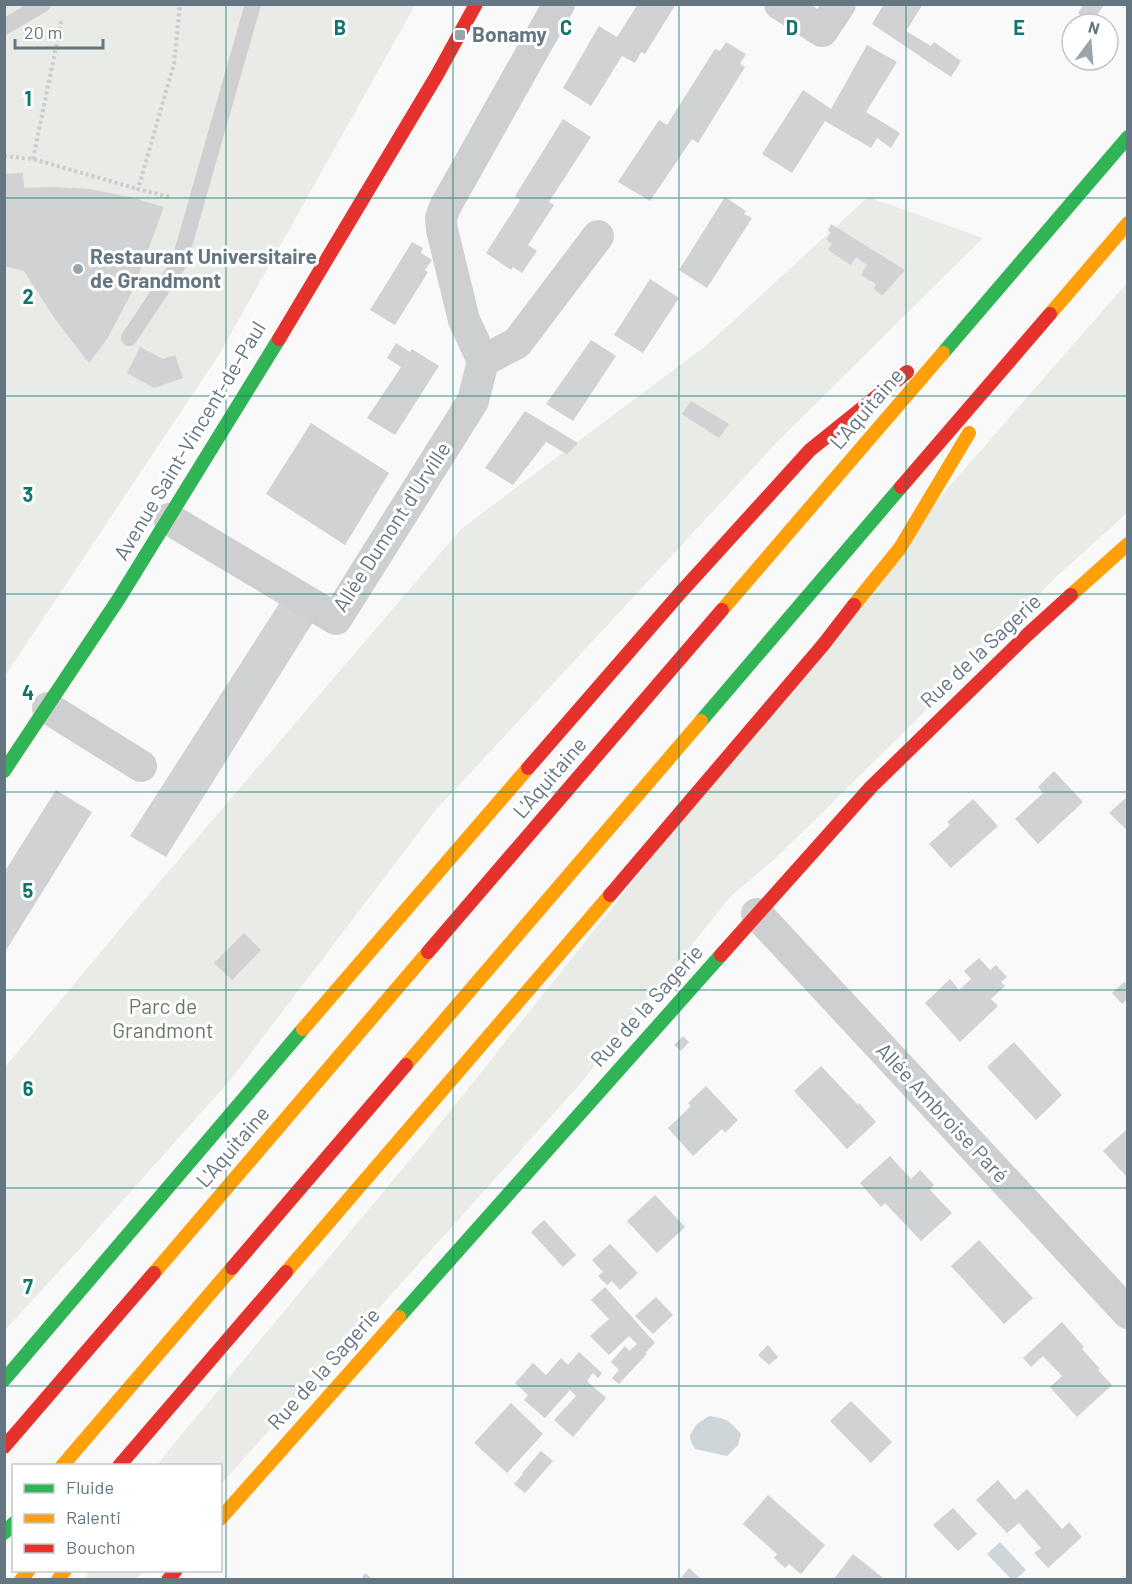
<svg xmlns="http://www.w3.org/2000/svg" width="1132" height="1584" viewBox="0 0 1132 1584" font-family="Barlow,sans-serif">
  <style>
    .green { fill: #e8ebe6 }
    .water { fill: #ced6d9 }
    .building { fill: #d0d2d3 }
    .lines { fill: none; stroke-linecap: round; stroke-linejoin: round }
    .path { stroke: #cbcccd; stroke-width: 4; stroke-dasharray: 3 3; stroke-linecap: butt }
    .lane { stroke: #cecfd0; stroke-width: 16 }
    .street { stroke: #cecfd0; stroke-width: 32 }
    .fast { stroke: #30b455; stroke-width: 14 }
    .slow { stroke: #ff9f0a; stroke-width: 14 }
    .jam { stroke: #e5322d; stroke-width: 14 }
    .grid { fill: none; stroke: #0f766e; stroke-width: 1.5; stroke-opacity: 0.55 }
    .poi-dot { fill: #99a4ac; stroke: #fff; stroke-width: 2 }
    .labels { text-anchor: middle; stroke-width: 6; stroke-linejoin: round; paint-order: stroke }
    .poi-label { font-size: 21px; font-weight: bold; fill: #657683; stroke: #fff; text-anchor: start }
    .street-label { font-size: 21px; fill: #657683; stroke: #fff }
    .park-label { font-size: 21px; fill: #687a64; stroke: #fff }
    .grid-label { font-size: 20px; text-anchor: middle; font-weight: bold; fill: #0f766e; stroke: #fff; stroke-width: 6; stroke-linejoin: round; paint-order: stroke }
  </style>
  <rect width="100%" height="100%" fill="#f9f9f9"/>
  <!-- green -->
  <g class="green">
    <polygon points="5,5 415,5 220,353 5,676"/>
    <polygon points="868,197 983,238 779,440 435,811 231,1079 84,1244 5,1330 5,1067 140,905 461,529 707,345"/>
    <polygon points="1127,283 1127,513 1055,578 909,727 776,858 731,896 581,1083 221,1484 220,1466 157,1466 163,1457 448,1114 927,512"/>
    <polygon points="90,1571 90,1570 144,1571 136,1579 84,1579"/>
  </g>
  <!-- water -->
  <g class="water">
    <path d="M709,1416C727,1419 729,1420 741,1434L738,1445L727,1456L695,1449L691,1442L690,1435L697,1424Z"/>
    <polygon points="1000,1542 1026,1570 1016,1579 1011,1579 987,1554"/>
  </g>
  <!-- building -->
  <g class="building">
    <polygon points="638,4 676,4 645,54 641,52 635,63 622,56 591,106 563,88 599,26 617,37"/>
    <polygon points="884,4 923,4 906,31 931,46 934,42 961,61 951,77 872,24"/>
    <polygon points="1084,4 1105,4 1091,23 1078,13"/>
    <polygon points="726,42 746,54 740,64 745,67 698,143 692,139 650,201 618,182 659,120 667,125 715,49 720,51"/>
    <polygon points="867,45 897,62 866,112 900,133 891,148 877,138 871,148 825,121 792,173 762,154 803,90 831,109"/>
    <polygon points="563,119 591,137 549,202 554,205 528,245 537,251 522,273 513,267 511,270 486,253 520,200 515,196"/>
    <polygon points="23,173 24,188 54,187 89,189 130,197 164,207 133,290 107,339 89,363 55,319 24,271 4,266 4,174"/>
    <polygon points="725,197 746,211 744,214 752,218 707,288 679,270"/>
    <polygon points="831,224 905,270 882,296 874,289 876,284 861,275 867,265 856,257 851,265 828,250 832,244 826,239 831,233 828,230"/>
    <polygon points="412,242 423,248 421,253 432,260 425,270 428,272 395,325 370,310"/>
    <polygon points="650,279 679,298 643,353 614,335"/>
    <polygon points="591,340 616,356 573,421 546,404"/>
    <polygon points="396,343 410,352 412,349 439,366 395,435 367,418 401,367 387,358"/>
    <polygon points="140,347 163,359 175,355 183,378 154,388 127,373"/>
    <polygon points="691,401 729,424 719,438 682,414"/>
    <polygon points="525,411 578,443 567,454 546,442 513,485 485,468"/>
    <polygon points="311,423 389,473 345,545 266,494"/>
    <polygon points="280,602 313,622 166,857 130,836"/>
    <polygon points="1054,771 1083,802 1038,844 1015,819 1043,793 1038,787"/>
    <polygon points="56,790 92,812 5,952 5,871"/>
    <polygon points="1128,796 1128,831 1109,813"/>
    <polygon points="973,799 998,826 951,868 929,844 950,825 947,822"/>
    <polygon points="244,933 261,950 232,980 214,963"/>
    <polygon points="979,958 990,970 996,965 1007,977 1001,982 1005,986 991,999 998,1006 960,1042 925,1003 950,979 959,990 971,979 964,971"/>
    <polygon points="1124,982 1128,986 1128,998 1122,1004 1112,993"/>
    <polygon points="683,1036 689,1042 681,1051 674,1045"/>
    <polygon points="1014,1042 1062,1095 1036,1120 987,1067"/>
    <polygon points="821,1066 858,1105 859,1103 876,1122 847,1149 794,1091"/>
    <polygon points="706,1086 738,1120 725,1133 722,1129 693,1156 668,1128 691,1106 688,1103"/>
    <polygon points="1128,1128 1128,1178 1103,1151"/>
    <polygon points="890,1156 911,1179 920,1170 934,1185 930,1190 952,1213 921,1241 885,1203 881,1207 860,1183"/>
    <polygon points="655,1195 685,1227 657,1253 627,1221"/>
    <polygon points="544,1220 576,1255 563,1267 531,1232"/>
    <polygon points="979,1240 1033,1298 1004,1324 951,1266"/>
    <polygon points="610,1244 638,1273 620,1290 612,1281 607,1285 598,1276 603,1272 592,1260"/>
    <polygon points="605,1287 655,1343 645,1353 647,1354 619,1384 612,1378 619,1370 611,1362 625,1346 629,1351 637,1344 629,1336 609,1355 590,1336 609,1319 591,1300"/>
    <polygon points="656,1297 673,1315 653,1334 635,1316"/>
    <polygon points="1062,1322 1084,1347 1082,1349 1100,1369 1098,1370 1112,1385 1077,1417 1050,1387 1062,1376 1043,1356 1031,1367 1023,1358"/>
    <polygon points="768,1345 778,1357 769,1365 758,1355"/>
    <polygon points="579,1352 602,1373 598,1378 593,1373 587,1381 606,1398 573,1437 554,1420 576,1396 570,1390 545,1418 524,1400 528,1395 515,1383 533,1363 546,1375 561,1358 568,1365"/>
    <polygon points="851,1401 892,1442 871,1463 830,1421"/>
    <polygon points="511,1403 543,1434 507,1473 474,1443"/>
    <polygon points="541,1451 553,1461 525,1493 514,1484 523,1474 522,1473"/>
    <polygon points="998,1480 1015,1500 1027,1489 1062,1529 1069,1522 1082,1537 1048,1568 1034,1553 1041,1548 1019,1523 1007,1533 976,1500"/>
    <polygon points="768,1495 825,1545 801,1574 789,1564 785,1568 774,1558 777,1554 743,1524"/>
    <polygon points="953,1508 977,1534 958,1551 933,1525"/>
    <polygon points="853,1554 883,1578 882,1580 833,1580"/>
    <polygon points="689,1568 702,1580 679,1580"/>
    <polygon points="365,1573 374,1580 361,1580"/>
  </g>
  <g class="lines">
    <!-- path -->
    <g class="path">
      <polyline points="4,156 33,159 138,189"/>
      <polyline points="33,159 61,23 59,19"/>
      <polyline points="169,197 138,189 174,64 180,4"/>
    </g>
    <!-- lane -->
    <g class="lane">
      <polyline points="4,27 43,4"/>
      <polyline points="129,338 179,263 253,4"/>
    </g>
    <!-- street -->
    <g class="street">
      <polyline points="780,4 822,31 840,4"/>
      <polyline points="483,361 464,320 442,230 441,218 445,207 559,4"/>
      <polyline points="169,519 336,619 473,401 483,361 517,343 598,236"/>
      <polyline points="48,708 141,766"/>
      <polyline points="757,914 1128,1313"/>
    </g>
    <!-- fast -->
    <g class="fast">
      <polyline points="943,353 1128,137"/>
      <polyline points="701,721 901,487"/>
      <polyline points="4,771 118,600 279,339"/>
      <polyline points="399,1317 721,955"/>
      <polyline points="4,1380 303,1029"/>
      <polyline points="4,1533 14,1523"/>
    </g>
    <!-- slow -->
    <g class="slow">
      <polyline points="1050,314 1128,223"/>
      <polyline points="1071,595 1128,544"/>
      <polyline points="854,605 900,548 969,433"/>
      <polyline points="722,610 943,353"/>
      <polyline points="303,1029 528,768"/>
      <polyline points="406,1065 701,721"/>
      <polyline points="286,1272 610,895"/>
      <polyline points="154,1273 428,952"/>
      <polyline points="62,1466 232,1268"/>
      <polyline points="220,1519 399,1317"/>
      <polyline points="21,1580 29,1570"/>
      <polyline points="58,1580 65,1570"/>
    </g>
    <!-- jam -->
    <g class="jam">
      <polyline points="279,339 437,75 476,4"/>
      <polyline points="901,487 1050,314"/>
      <polyline points="528,768 681,592 810,450 907,372"/>
      <polyline points="610,895 823,645 854,605"/>
      <polyline points="428,952 722,610"/>
      <polyline points="721,955 871,787 1027,635 1071,595"/>
      <polyline points="232,1268 406,1065"/>
      <polyline points="4,1447 154,1273"/>
      <polyline points="119,1466 286,1272"/>
      <polyline points="168,1580 176,1570"/>
    </g>
  </g>
  <!-- grid -->
  <path class="grid" d="M226,4V1580M453,4V1580M679,4V1580M906,4V1580M4,198H1128M4,396H1128M4,594H1128M4,792H1128M4,990H1128M4,1188H1128M4,1386H1128"/>
  <!-- markers -->
  <g class="poi-dot">
    <rect x="454" y="29" width="12" height="12" rx="3"/>
    <circle cx="78" cy="269" r="6"/>
  </g>
  <g class="labels">
    <!-- poi labels -->
    <g class="poi-label">
      <text x="472" y="42">Bonamy</text>
      <text x="90" y="264">Restaurant Universitaire<tspan x="90" dy="24">de Grandmont</tspan></text>
    </g>
    <!-- street labels -->
    <g class="street-label">
      <text transform="translate(867 409) rotate(-49)" y="7">L'Aquitaine</text>
      <text transform="translate(190 441) rotate(-59)" y="7">Avenue Saint-Vincent-de-Paul</text>
      <text transform="translate(392 527) rotate(-57)" y="7">Allée Dumont d'Urville</text>
      <text transform="translate(981 651) rotate(-43)" y="7">Rue de la Sagerie</text>
      <text transform="translate(550 778) rotate(-49)" y="7">L'Aquitaine</text>
      <text transform="translate(647 1006) rotate(-48)" y="7">Rue de la Sagerie</text>
      <text transform="translate(942 1113) rotate(47)" y="7">Allée Ambroise Paré</text>
      <text transform="translate(233 1147) rotate(-49)" y="7">L'Aquitaine</text>
      <text transform="translate(324 1369) rotate(-48)" y="7">Rue de la Sagerie</text>
    </g>
    <!-- park labels -->
    <g class="park-label">
      <text x="163" y="1014">Parc de<tspan x="163" dy="24">Grandmont</tspan></text>
    </g>
  </g>
  <g class="grid-label">
    <text x="340" y="35">B</text>
    <text x="566" y="35">C</text>
    <text x="792" y="35">D</text>
    <text x="1019" y="35">E</text>
    <text x="28" y="106">1</text>
    <text x="28" y="304">2</text>
    <text x="28" y="502">3</text>
    <text x="28" y="700">4</text>
    <text x="28" y="898">5</text>
    <text x="28" y="1096">6</text>
    <text x="28" y="1294">7</text>
  </g>
  <!-- border -->
  <rect width="1132" height="1584" fill="none" stroke="#657683" stroke-width="12"/>
  <!-- legend -->
  <rect x="12" y="1464" width="210" height="108" fill="#ffffff" stroke="#c1c8cd" stroke-width="1.5"/>
  <rect x="24" y="1484" width="30" height="9" fill="#30b455" stroke="#c1c8cd" stroke-width="1.5"/>
  <text x="66" y="1494" font-size="18" fill="#657683">Fluide</text>
  <rect x="24" y="1514" width="30" height="9" fill="#ff9f0a" stroke="#c1c8cd" stroke-width="1.5"/>
  <text x="66" y="1524" font-size="18" fill="#657683">Ralenti</text>
  <rect x="24" y="1544" width="30" height="9" fill="#e5322d" stroke="#c1c8cd" stroke-width="1.5"/>
  <text x="66" y="1554" font-size="18" fill="#657683">Bouchon</text>
  <!-- north arrow -->
  <g transform="translate(1090 42) rotate(16)"><circle r="28" fill="#ffffff" stroke="#c1c8cd" stroke-width="1.5"/>
  <path d="M0-4.5L10 22L0 15L-10 22Z" fill="#99a4ac"/>
  <text y="-9" font-size="16" font-weight="bold" text-anchor="middle" fill="#657683">N</text>
  </g>
  <!-- scale -->
  <path d="M15 39v9h88v-9" fill="none" stroke="#657683" stroke-width="3"/>
  <text x="24" y="39" font-size="18" fill="#657683" stroke="#ffffff" stroke-width="4.5" paint-order="stroke">20 m</text>
</svg>
